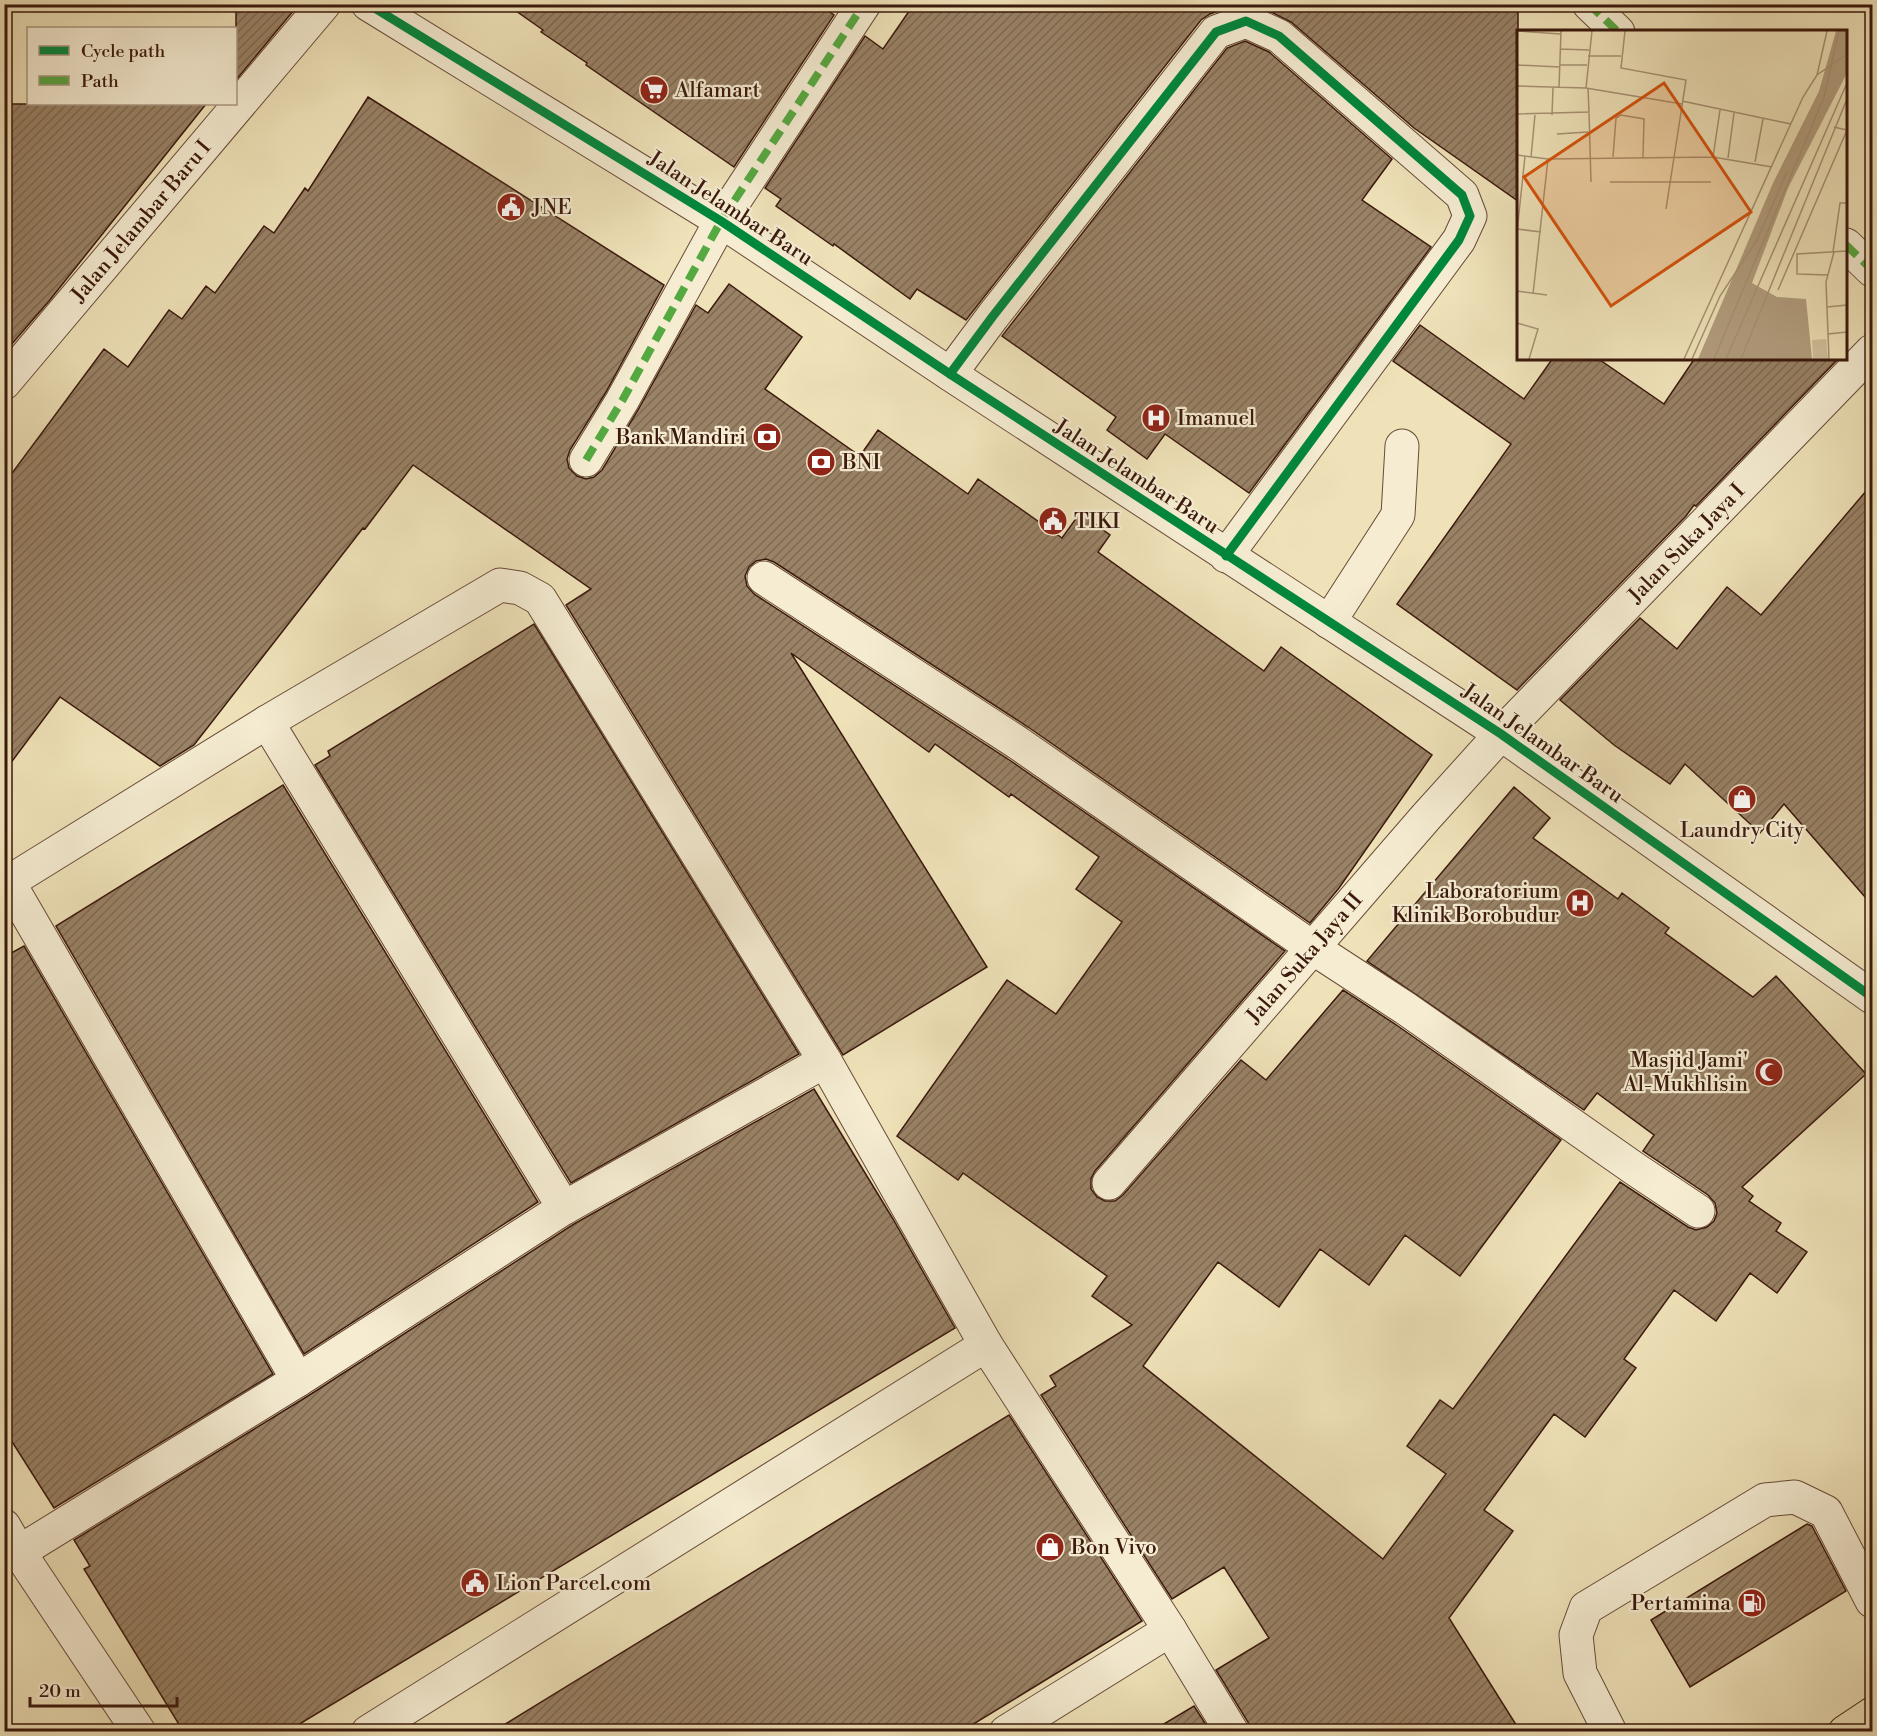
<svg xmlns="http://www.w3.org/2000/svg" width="1877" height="1736" viewBox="0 0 1877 1736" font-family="'Libre Bodoni',serif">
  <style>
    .building { fill: url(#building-hatch); stroke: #3b190d; stroke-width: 1.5 }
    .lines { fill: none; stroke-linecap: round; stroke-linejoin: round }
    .minor-casing { stroke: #684b38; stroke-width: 35 }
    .highway-casing { stroke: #3b190d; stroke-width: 35 }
    .minor { stroke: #f5ecd2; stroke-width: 33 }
    .highway { stroke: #efe2b9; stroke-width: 33 }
    .quiet { stroke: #55a941; stroke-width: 8; stroke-dasharray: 15 8; stroke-linecap: butt }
    .cycleway-casing { stroke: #f5ecd2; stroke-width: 13 }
    .cycleway { stroke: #00873e; stroke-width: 9 }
    .labels { text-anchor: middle; stroke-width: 4.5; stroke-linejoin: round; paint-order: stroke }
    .poi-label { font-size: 21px; fill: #3b190d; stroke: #f5ecd2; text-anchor: start }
    .street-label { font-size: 21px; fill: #3b190d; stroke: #f5ecd2 }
    .inset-road { fill: none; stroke: #a79274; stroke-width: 1.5 }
    .view { fill: #d7530c; fill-opacity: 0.15; stroke: #d7530c; stroke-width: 3 }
    .inset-edge { fill: none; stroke: #3b190d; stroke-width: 3 }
  </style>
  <defs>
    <pattern id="building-hatch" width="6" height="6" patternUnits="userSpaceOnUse" patternTransform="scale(1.5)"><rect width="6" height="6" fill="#998266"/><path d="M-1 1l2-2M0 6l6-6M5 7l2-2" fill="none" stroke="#7e6a52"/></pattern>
  </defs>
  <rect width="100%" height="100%" fill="#efe2b9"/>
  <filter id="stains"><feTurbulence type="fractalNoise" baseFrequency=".00333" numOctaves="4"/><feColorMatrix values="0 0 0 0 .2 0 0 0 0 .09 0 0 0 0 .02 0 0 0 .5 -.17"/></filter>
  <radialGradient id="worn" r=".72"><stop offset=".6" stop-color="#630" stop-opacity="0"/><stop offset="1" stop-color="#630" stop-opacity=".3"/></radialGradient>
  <!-- building -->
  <g class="building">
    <polygon points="236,4 299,4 236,80"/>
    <polygon points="506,4 819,4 834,15 734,167 586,65 587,63 541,32 543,30"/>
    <polygon points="914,4 1237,4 1210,14 1201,20 966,320 917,289 910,299 834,244 833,246 776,206 781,199 765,188 865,36 883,49"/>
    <polygon points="1255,4 1518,4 1518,201 1414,128 1291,22"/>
    <polygon points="1245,41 1269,52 1392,159 1362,200 1431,247 1249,493 1165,434 1147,459 1107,430 1116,417 1002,336 1227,48"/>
    <polygon points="368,97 664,285 606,392 570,450 567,459 569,468 577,476 586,479 594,477 602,470 638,410 696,305 708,313 729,284 802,337 765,389 860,456 878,430 968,494 978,479 1062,538 1080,513 1110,535 1098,552 1264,671 1281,647 1432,755 1339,888 1310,923 1028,727 774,562 766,559 756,561 749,567 745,576 747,586 754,594 1008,759 1285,951 1095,1171 1091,1179 1091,1189 1097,1197 1105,1201 1115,1201 1123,1195 1241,1060 1266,1080 1343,990 1395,1024 1561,1140 1460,1276 1405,1235 1369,1285 1320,1249 1279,1307 1218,1262 1143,1366 1383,1559 1446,1474 1407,1446 1440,1400 1453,1409 1620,1182 1688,1227 1696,1230 1707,1227 1714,1221 1717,1213 1715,1203 1708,1195 1643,1151 1654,1135 1597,1093 1584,1110 1367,961 1514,787 1550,818 1533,838 1618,899 1622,893 1669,928 1665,933 1753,997 1776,976 1866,1074 1742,1187 1753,1196 1749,1201 1781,1223 1776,1231 1807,1252 1777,1293 1750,1273 1716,1321 1674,1290 1624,1359 1636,1368 1585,1437 1554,1414 1484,1510 1513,1531 1449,1618 1520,1731 1251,1731 1248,1722 1216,1670 1269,1638 1224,1567 1172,1599 1041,1395 1056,1386 1050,1376 1132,1325 1092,1296 1107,1276 963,1173 958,1180 897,1136 1007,980 1056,1014 1122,922 1076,889 1099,857 1011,794 1009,797 935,744 929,752 791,653 987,967 843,1055 566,605 591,589 413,465 365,529 363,528 194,745 160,766 60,697 4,772 4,484 104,349 128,367 169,310 182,319 206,286 215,293 264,226 274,233 305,188 308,191"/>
    <polygon points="4,104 206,104 49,301 4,353"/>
    <polygon points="1420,325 1524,399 1553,358 1597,358 1664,404 1695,358 1839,358 1696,506 1694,505 1686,516 1517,690 1397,604 1511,444 1393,361"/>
    <polygon points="1872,484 1872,905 1784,804 1760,833 1685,764 1670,784 1614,745 1560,700 1640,618 1677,649 1727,587 1761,615"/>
    <polygon points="534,624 799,1054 571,1183 315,765 330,756 328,751"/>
    <polygon points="283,785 538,1202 304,1354 56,926"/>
    <polygon points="24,946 273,1374 54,1508 4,1429 4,957"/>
    <polygon points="814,1089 893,1219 955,1328 288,1731 183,1731 84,1569 90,1566 74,1540 308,1396 574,1224"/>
    <polygon points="1009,1415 1142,1621 962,1731 494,1731"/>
    <polygon points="1807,1524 1812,1526 1846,1591 1690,1687 1651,1620"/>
    <polygon points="1194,1706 1210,1731 1152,1731"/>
  </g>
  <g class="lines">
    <!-- minor casing -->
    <g class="minor-casing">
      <g id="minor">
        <polyline points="368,4 721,221 950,374 1501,734 1872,997"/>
        <polyline points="1589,4 1618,32"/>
        <polyline points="1846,245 1872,270"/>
        <polyline points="950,374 993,316 1216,32 1246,21 1279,36 1462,195 1470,216 1459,240 1226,556"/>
        <path id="s1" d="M4,383L324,4"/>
        <polyline points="586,460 622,401 721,221 864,4"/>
        <polyline points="764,578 1018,743 1313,948 1405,1008 1635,1169 1698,1211"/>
        <polyline points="1329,622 1398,515 1402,446"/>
        <polyline points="267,722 564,1208"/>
        <polyline points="9,883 298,1380"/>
        <polyline points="4,885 267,722 500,585 520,588 540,599 825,1061 986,1345 1170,1630 1232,1732"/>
        <path id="s2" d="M1109,1183L1426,817L1501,734L1872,351"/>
        <polyline points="4,1526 19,1552 139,1732"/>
        <polyline points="19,1552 298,1380 564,1208 825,1061"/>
        <polyline points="368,1732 986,1345"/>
        <polyline points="1006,1732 1170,1630"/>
        <polyline points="1610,1732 1580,1673 1576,1635 1586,1608 1765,1500 1795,1497 1826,1512 1872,1601"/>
      </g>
    </g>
    <!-- highway casing -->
    <g class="highway-casing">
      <polyline id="highway" points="1845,1732 1872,1714"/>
    </g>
    <!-- minor -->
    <use href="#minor" class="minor"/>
    <!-- highway -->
    <use href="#highway" class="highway"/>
    <!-- quiet -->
    <g class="quiet">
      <polyline points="1589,4 1618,32"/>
      <polyline points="1846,245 1872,270"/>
      <polyline points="586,460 622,401 721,221 864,4"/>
    </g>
    <!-- cycleway casing -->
    <g class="cycleway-casing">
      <g id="cycleway">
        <polyline points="368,4 721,221 950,374 1501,734 1872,997"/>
        <polyline points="950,374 993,316 1216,32 1246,21 1279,36 1462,195 1470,216 1459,240 1226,556"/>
      </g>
    </g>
    <!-- cycleway -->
    <use href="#cycleway" class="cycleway"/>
  </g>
  <!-- icons -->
  <defs>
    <g id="supermarket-disc" transform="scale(1.5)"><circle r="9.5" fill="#8f2418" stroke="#f5ecd2"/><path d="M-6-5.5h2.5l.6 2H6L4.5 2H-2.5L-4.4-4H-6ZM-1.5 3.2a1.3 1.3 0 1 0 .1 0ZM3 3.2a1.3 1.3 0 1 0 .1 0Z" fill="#fff"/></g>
    <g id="civic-disc" transform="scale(1.5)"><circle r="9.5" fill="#8f2418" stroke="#f5ecd2"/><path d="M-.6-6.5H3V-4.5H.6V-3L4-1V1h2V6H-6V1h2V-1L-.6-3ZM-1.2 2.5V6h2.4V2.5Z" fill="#fff"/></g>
    <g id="hospital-disc" transform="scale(1.5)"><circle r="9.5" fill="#8f2418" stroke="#f5ecd2"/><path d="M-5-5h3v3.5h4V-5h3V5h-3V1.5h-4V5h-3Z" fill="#fff"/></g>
    <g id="bank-disc" transform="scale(1.5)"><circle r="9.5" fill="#8f2418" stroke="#f5ecd2"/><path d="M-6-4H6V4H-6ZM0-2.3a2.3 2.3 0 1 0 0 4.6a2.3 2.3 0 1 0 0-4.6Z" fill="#fff"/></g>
    <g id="shop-disc" transform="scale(1.5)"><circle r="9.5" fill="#8f2418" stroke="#f5ecd2"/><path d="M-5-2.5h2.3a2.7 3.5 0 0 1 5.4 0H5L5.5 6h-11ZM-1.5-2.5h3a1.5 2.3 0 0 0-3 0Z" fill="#fff"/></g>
    <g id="mosque-disc" transform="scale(1.5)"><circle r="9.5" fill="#8f2418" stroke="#f5ecd2"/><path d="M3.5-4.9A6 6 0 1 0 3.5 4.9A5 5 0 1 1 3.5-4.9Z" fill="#fff"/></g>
    <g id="fuel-disc" transform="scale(1.5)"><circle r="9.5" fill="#8f2418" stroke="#f5ecd2"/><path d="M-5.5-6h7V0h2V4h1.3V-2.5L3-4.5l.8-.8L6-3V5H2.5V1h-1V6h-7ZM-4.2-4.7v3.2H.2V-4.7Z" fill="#fff"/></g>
  </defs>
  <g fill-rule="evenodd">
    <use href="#supermarket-disc" x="654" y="90"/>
    <use href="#civic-disc" x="511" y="207"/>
    <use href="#hospital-disc" x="1156" y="418"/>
    <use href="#bank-disc" x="767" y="437"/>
    <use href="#bank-disc" x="821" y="462"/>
    <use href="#civic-disc" x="1053" y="521"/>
    <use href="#shop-disc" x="1742" y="799"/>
    <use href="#hospital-disc" x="1580" y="903"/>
    <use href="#mosque-disc" x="1769" y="1072"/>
    <use href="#shop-disc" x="1050" y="1547"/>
    <use href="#civic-disc" x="475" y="1583"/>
    <use href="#fuel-disc" x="1752" y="1603"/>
  </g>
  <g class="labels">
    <!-- poi labels -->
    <g class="poi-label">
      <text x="675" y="97">Alfamart</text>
      <text x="532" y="214">JNE</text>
      <text x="1177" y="425">Imanuel</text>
      <text x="746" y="444" text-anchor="end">Bank Mandiri</text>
      <text x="842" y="469">BNI</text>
      <text x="1074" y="528">TIKI</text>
      <text x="1742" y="837" text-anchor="middle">Laundry City</text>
      <text x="1559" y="898" text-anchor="end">Laboratorium<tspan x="1559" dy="24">Klinik Borobudur</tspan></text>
      <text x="1748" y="1067" text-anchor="end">Masjid Jami'<tspan x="1748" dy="24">Al-Mukhlisin</tspan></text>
      <text x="1071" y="1554">Bon Vivo</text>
      <text x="496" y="1590">Lion Parcel.com</text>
      <text x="1731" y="1610" text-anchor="end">Pertamina</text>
    </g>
    <!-- street labels -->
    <g class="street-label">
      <text transform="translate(731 208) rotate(33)" y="7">Jalan Jelambar Baru</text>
      <text dy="7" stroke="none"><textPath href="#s1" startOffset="212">Jalan Jelambar Baru I</textPath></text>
      <text transform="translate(1137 476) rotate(33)" y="7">Jalan Jelambar Baru</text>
      <text dy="7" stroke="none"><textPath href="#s2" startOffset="862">Jalan Suka Jaya I</textPath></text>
      <text transform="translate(1543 743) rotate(35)" y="7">Jalan Jelambar Baru</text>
      <text dy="7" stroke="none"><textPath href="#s2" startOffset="298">Jalan Suka Jaya II</textPath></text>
    </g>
  </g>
  <!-- overview -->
  <g transform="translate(1517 30)">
    <rect width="330" height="330" fill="#efe2b9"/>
    <path d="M309,309L311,329H296L295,310Z" fill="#d0c09c"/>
    <path d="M319,1H330V43L271,158L235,253L260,267L289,269L295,329H181L256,153L302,61Z" fill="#b29e7f"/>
    <path class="inset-road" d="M0,1L44,4M108,1L104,38L169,50L149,179M43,19L72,20M71,26H104M0,35L43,37M43,35H70M300,45L310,1M0,56L69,58L165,74M42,58L44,1M69,58L75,1M165,71L274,94M72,82L74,152M0,84L72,82L71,59M35,85L36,58M40,104L71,102M0,125L31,129L196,127L255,137M14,127L18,85M96,127L99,88L104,85L127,89L126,127M196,127L203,80M211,128L217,83M238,132L246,89M93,152H194M0,199L24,202M0,202L8,126M316,222L323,173H330M311,245L280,244V224L330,221M261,260L330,100L317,97M0,261L30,265M16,264L31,129M310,277L330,275M0,293L21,299L12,329M311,304L330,302M167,329L286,67L300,45L330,24M175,329L203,266L240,210L270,142M197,329L307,67L322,1M209,329L330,53M224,329L330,69M312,329L309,252L317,222"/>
    <path class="view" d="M147,53L234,182L94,276L7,147Z"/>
    <rect width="330" height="330" class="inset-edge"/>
  </g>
  <!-- margin -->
  <rect width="1877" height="1736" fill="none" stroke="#efe2b9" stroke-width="24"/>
  <rect x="6" y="6" width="1865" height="1724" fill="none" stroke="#3b190d" stroke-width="3"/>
  <rect x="12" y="12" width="1853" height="1712" fill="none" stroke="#3b190d" stroke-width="1.5"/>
  <!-- legend -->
  <rect x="27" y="27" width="210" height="78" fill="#f5ecd2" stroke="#ab9883" stroke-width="1.5"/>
  <rect x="39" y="46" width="30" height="9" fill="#00873e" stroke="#ab9883" stroke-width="1.5"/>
  <text x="81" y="57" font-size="18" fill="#3b190d">Cycle path</text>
  <rect x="39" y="76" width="30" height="9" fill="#55a941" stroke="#ab9883" stroke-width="1.5"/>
  <text x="81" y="87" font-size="18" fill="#3b190d">Path</text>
  <!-- scale -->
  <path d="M30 1697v9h147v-9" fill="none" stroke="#3b190d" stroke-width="3"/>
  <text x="39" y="1697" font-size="18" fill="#3b190d" stroke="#f5ecd2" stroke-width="4.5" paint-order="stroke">20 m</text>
  <rect width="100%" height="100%" filter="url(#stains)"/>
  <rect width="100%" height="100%" fill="url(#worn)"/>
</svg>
